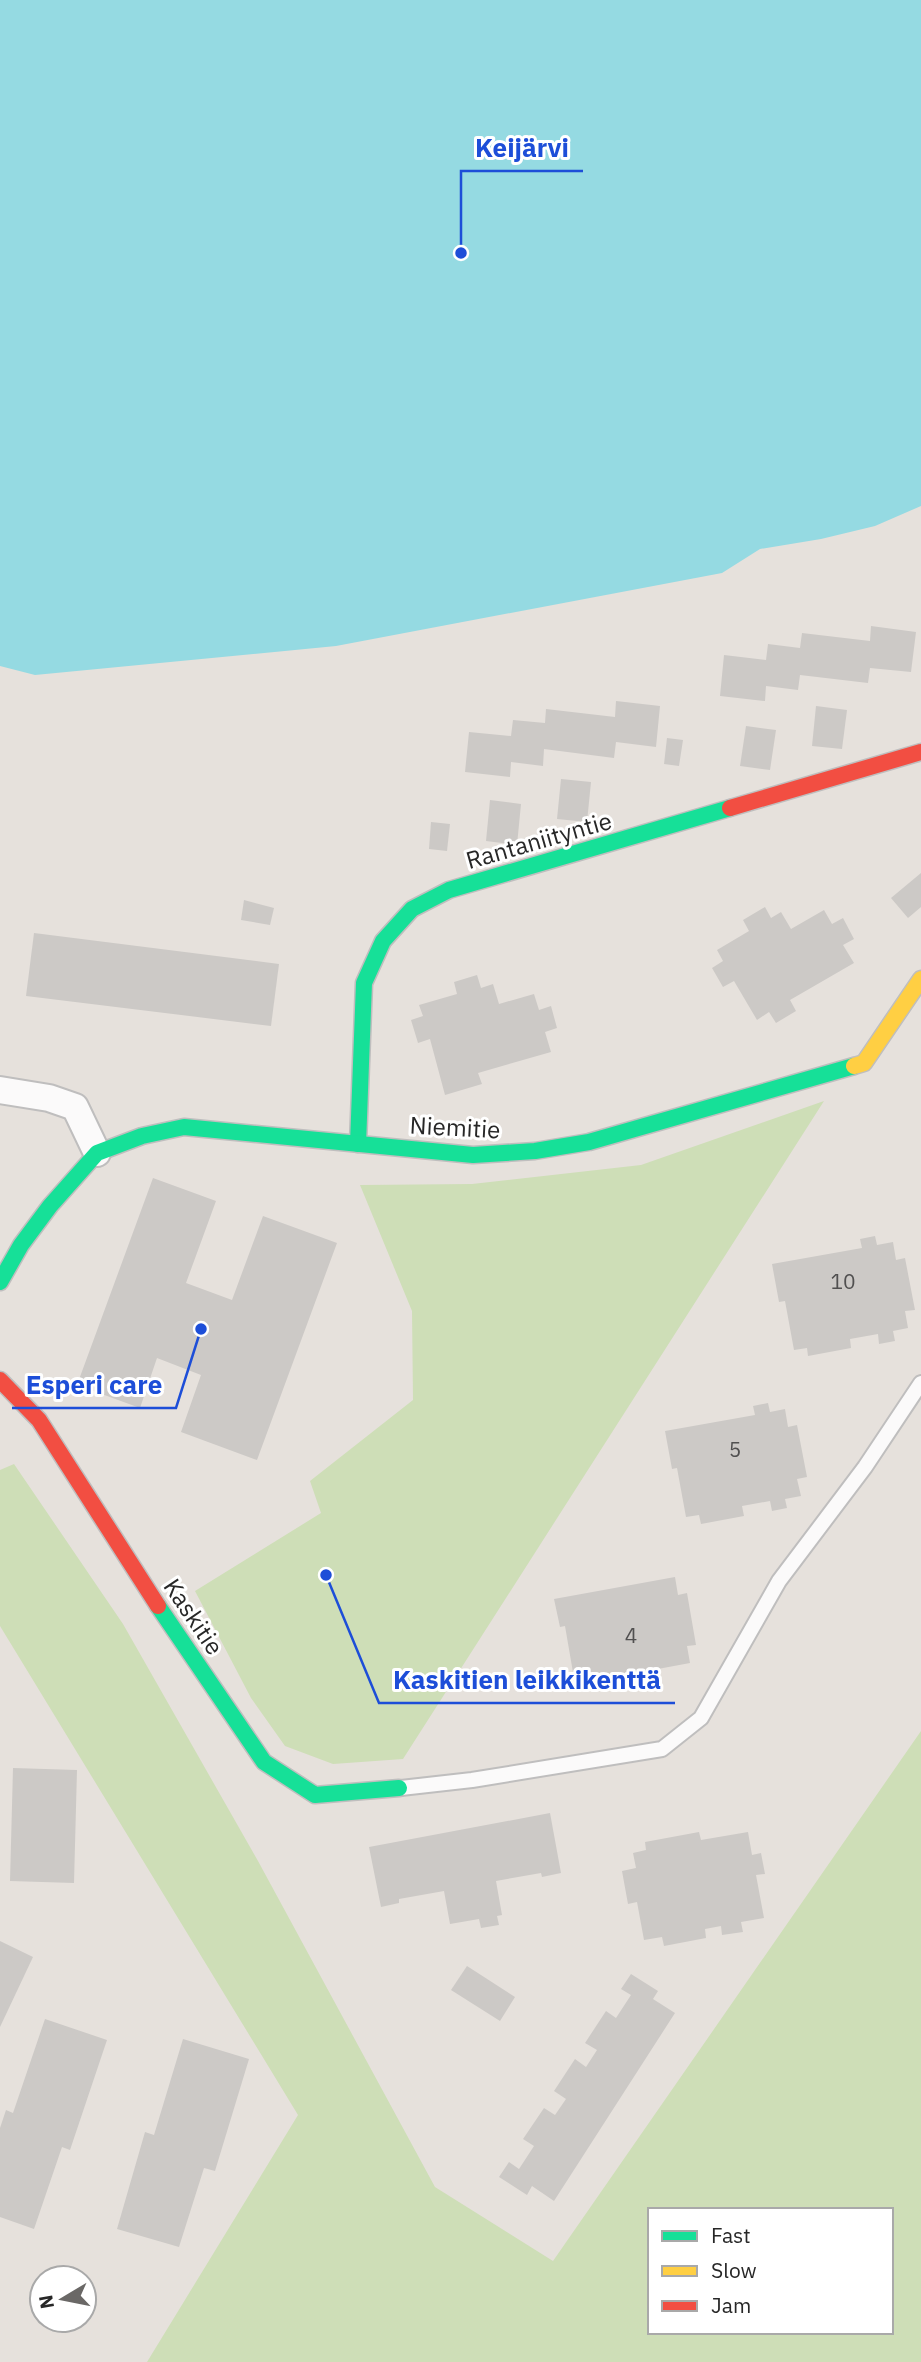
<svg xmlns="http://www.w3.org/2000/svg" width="921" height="2362" viewBox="0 0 921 2362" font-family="'IBM Plex Sans',sans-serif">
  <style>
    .green { fill: #cedeb7; fill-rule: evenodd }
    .water { fill: #95dae2 }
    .building { fill: #ccc9c6 }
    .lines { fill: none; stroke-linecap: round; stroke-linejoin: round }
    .lane-casing { stroke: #bfbebe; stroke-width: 18 }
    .street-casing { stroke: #bfbebe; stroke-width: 30 }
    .fast-casing { stroke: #bfbebe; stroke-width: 19 }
    .slow-casing { stroke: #bfbebe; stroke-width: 19 }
    .jam-casing { stroke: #bfbebe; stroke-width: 19 }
    .lane { stroke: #fbfafa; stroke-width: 14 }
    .street { stroke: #fbfafa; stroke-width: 26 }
    .fast { stroke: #16e098; stroke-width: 16 }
    .slow { stroke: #ffcf43; stroke-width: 16 }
    .jam { stroke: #f24e42; stroke-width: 16 }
    .labels { text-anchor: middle; stroke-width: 6; stroke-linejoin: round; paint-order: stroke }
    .number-label { font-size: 21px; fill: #515050 }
    .street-label { font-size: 24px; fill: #272727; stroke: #fff }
    .leader { fill: none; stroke: #1d4ed8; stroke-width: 2.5 }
    .callout-dot { fill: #1d4ed8; stroke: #fff; stroke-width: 2.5 }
    .callout-label { font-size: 26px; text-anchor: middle; font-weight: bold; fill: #1d4ed8; stroke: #fff; stroke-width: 6; stroke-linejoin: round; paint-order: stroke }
  </style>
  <rect width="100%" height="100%" fill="#e6e1dc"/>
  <!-- green -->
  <g class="green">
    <polygon points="824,1101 403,1759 333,1764 285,1746 251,1698 195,1591 321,1513 310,1481 413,1400 412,1311 360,1185 472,1184 641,1165"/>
    <path d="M14,1464L123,1624L258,1861L435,2187L553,2261L921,1731V2362H147L298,2115L0,1626V1470ZM650,2210H891V2332H650Z"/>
  </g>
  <!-- water -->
  <polygon class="water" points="0,0 921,0 921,506 875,526 821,539 760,549 722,573 336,646 35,675 0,666"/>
  <!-- building -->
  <g class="building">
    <polygon points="871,626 916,632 911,672 870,668 868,683 800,675 798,690 766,686 765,701 720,696 724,655 766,660 768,644 800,648 802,633 870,641"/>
    <polygon points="616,701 660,706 656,747 616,742 614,758 544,749 543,766 511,762 510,777 465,772 469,732 511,736 513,720 545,723 546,709 615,717"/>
    <polygon points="816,706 847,710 842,749 812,746"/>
    <polygon points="746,726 776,730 770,770 740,766"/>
    <polygon points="667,738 683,740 679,766 664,764"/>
    <polygon points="561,779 591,782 587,822 557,819"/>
    <polygon points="490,800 521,804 517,845 486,841"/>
    <polygon points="431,822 450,824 447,851 429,849"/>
    <polygon points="921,873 921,907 908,918 891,898"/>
    <polygon points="244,900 274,908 270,925 241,920"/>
    <polygon points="765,907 771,918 781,912 791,929 824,910 832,924 843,918 854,939 843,945 854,963 790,1000 796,1011 776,1023 769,1012 757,1020 734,981 723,987 712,968 723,961 717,950 749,931 743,920"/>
    <polygon points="34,933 279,964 271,1026 26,996"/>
    <polygon points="477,975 481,988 493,984 499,1004 534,994 539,1010 551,1006 557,1028 545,1032 551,1052 478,1073 482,1084 445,1095 430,1039 418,1043 411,1020 423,1016 419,1005 457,994 454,982"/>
    <polygon points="153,1178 216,1201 186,1283 232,1300 263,1216 337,1243 257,1460 181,1432 201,1375 157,1358 140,1408 77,1385"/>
    <polygon points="875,1236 877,1245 893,1242 896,1260 905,1258 915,1310 905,1311 908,1328 893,1331 895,1341 879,1344 878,1334 850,1339 851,1348 808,1356 807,1348 794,1350 785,1301 779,1302 772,1264 862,1248 860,1239"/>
    <polygon points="768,1403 770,1412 785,1409 788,1427 797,1425 807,1477 797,1479 801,1496 785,1499 787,1508 772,1511 770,1501 742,1506 744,1516 701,1524 699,1515 686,1517 677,1468 672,1469 665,1431 755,1415 753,1406"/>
    <polygon points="675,1577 678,1595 687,1593 696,1645 687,1646 690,1663 631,1674 633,1684 591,1691 589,1682 575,1684 565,1626 560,1627 554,1599"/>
    <polygon points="13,1768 77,1770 74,1883 10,1881"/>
    <polygon points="550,1813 561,1873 542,1877 541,1873 496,1881 502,1915 497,1916 499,1925 481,1928 479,1919 450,1924 444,1891 399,1899 399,1903 381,1907 369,1847"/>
    <polygon points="699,1832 701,1840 748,1832 752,1855 761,1853 765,1874 756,1875 764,1918 741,1922 743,1932 722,1935 721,1926 705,1929 706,1938 664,1946 662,1937 644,1940 637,1902 628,1904 622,1871 636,1868 633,1853 646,1850 645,1842"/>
    <polygon points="0,1941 33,1957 0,2027"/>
    <polygon points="467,1966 515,1997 500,2021 451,1990"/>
    <polygon points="631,1974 658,1991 653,1999 675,2013 554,2201 532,2186 527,2195 499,2177 509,2162 519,2169 534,2146 523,2139 544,2108 555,2115 566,2099 554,2091 575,2059 586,2067 597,2050 585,2043 606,2011 616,2018 631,1995 621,1989"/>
    <polygon points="45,2019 107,2040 70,2150 62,2147 34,2229 0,2217 0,2128 6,2110 13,2113"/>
    <polygon points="183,2039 249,2059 215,2171 204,2168 179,2247 117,2229 145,2132 154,2135"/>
  </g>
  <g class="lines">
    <!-- lane casing -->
    <g class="lane-casing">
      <polyline id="lane" points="401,1788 472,1780 662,1749 701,1718 779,1581 865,1467 921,1383"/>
    </g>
    <!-- street casing -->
    <g class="street-casing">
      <polyline id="street" points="0,1090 49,1098 75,1107 97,1153"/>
    </g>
    <!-- fast casing -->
    <g class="fast-casing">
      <g id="fast">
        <polyline points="358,1144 364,983 383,941 412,909 449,890 730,808"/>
        <polyline points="0,1282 21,1245 50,1206 97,1153 142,1136 184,1127 473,1155 535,1151 589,1142 854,1066"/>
        <polyline points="158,1606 264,1762 315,1795 399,1788"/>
      </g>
    </g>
    <!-- slow casing -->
    <g class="slow-casing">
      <polyline id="slow" points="854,1066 864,1063 921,979"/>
    </g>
    <!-- jam casing -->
    <g class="jam-casing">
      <g id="jam">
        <polyline points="730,808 921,752"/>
        <polyline points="0,1380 39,1420 158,1606"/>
      </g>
    </g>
    <!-- lane -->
    <use href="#lane" class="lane"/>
    <!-- street -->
    <use href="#street" class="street"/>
    <!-- fast -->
    <use href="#fast" class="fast"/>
    <!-- slow -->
    <use href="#slow" class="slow"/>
    <!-- jam -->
    <use href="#jam" class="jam"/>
  </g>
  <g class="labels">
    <!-- number labels -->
    <g class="number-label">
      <text x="843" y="1289">10</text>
      <text x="735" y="1457">5</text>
      <text x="631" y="1643">4</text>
    </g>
    <!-- street labels -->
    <g class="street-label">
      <text transform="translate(539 841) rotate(-16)" y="8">Rantaniityntie</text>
      <text transform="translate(455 1128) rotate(3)" y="8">Niemitie</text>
      <text transform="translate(193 1617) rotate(56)" y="8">Kaskitie</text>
    </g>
  </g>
  <!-- callouts -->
  <path class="leader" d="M461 253L461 171H583M201 1329L176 1408H12M326 1575L379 1703H675"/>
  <g class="callout-dot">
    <circle cx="461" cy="253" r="7"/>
    <circle cx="201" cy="1329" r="7"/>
    <circle cx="326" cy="1575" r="7"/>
  </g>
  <g class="callout-label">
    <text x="522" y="157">Keijärvi</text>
    <text x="94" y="1394">Esperi care</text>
    <text x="527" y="1689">Kaskitien leikkikenttä</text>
  </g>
  <!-- legend -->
  <rect x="648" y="2208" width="245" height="126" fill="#ffffff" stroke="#a9a9a9" stroke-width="2"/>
  <rect x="662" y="2231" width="35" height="10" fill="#16e098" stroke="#a9a9a9" stroke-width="2"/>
  <text x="711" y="2243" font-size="21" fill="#272727">Fast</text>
  <rect x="662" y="2266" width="35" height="10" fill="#ffcf43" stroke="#a9a9a9" stroke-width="2"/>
  <text x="711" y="2278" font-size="21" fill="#272727">Slow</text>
  <rect x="662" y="2301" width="35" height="10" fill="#f24e42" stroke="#a9a9a9" stroke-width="2"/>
  <text x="711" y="2313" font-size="21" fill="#272727">Jam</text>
  <!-- north arrow -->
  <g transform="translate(63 2299) rotate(260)"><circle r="33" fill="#ffffff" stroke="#a9a9a9" stroke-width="2"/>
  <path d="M0-5L12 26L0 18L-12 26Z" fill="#6a6866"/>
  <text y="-10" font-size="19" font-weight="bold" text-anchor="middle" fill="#272727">N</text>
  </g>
</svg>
